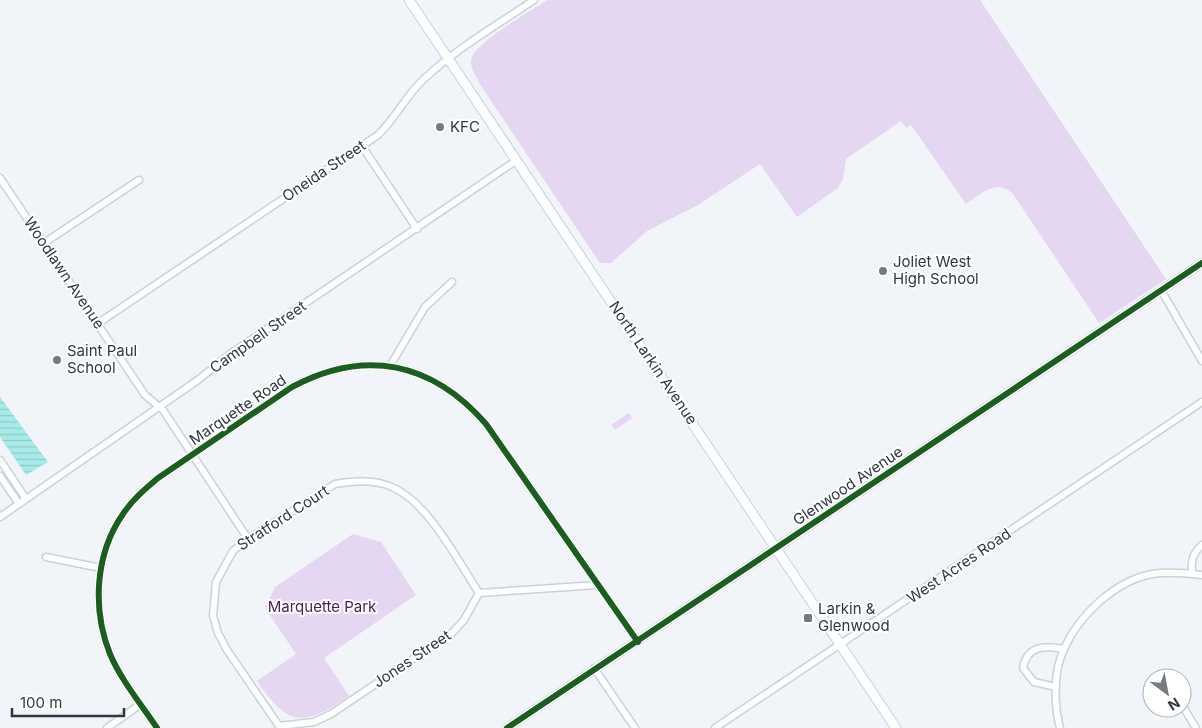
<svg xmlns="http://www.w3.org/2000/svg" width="1202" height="728" viewBox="0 0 1202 728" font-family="Inter,sans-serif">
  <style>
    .green { fill: #e5d6f1 }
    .water { fill: url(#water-rules) }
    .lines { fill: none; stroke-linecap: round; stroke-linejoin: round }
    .minor-casing { stroke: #cbd1d8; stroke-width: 9 }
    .tertiary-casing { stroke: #cbd1d8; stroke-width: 10 }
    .secondary-casing { stroke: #cbd1d8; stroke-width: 11 }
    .minor { stroke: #fdfefe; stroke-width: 6 }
    .tertiary { stroke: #fdfefe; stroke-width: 8 }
    .secondary { stroke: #fdfefe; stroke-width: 9 }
    .cycleway-casing { stroke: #fff; stroke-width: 9 }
    .cycleway { stroke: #1b5e20; stroke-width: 6 }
    .poi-dot { fill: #747a80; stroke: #fff; stroke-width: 2 }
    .labels { text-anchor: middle; stroke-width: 4; stroke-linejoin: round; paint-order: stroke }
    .poi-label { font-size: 15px; fill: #30373f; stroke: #fff; text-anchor: start }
    .street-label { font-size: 15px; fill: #30373f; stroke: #fff }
    .park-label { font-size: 15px; fill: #4b1a5f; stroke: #fff }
  </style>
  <defs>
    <pattern id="water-rules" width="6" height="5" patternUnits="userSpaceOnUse" patternTransform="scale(1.25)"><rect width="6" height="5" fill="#a7ebe8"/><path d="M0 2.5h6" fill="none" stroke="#90cac8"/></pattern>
  </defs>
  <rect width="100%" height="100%" fill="#f1f5fa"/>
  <!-- green -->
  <g class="green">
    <path d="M547,0H980L1166,279L1099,323L1013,194C997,178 980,194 966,204L911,125L906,128L901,121L846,159L843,179L838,188L797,217L760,164L698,205L647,231L611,263H600L481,86C477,77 468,67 472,57C477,42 532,10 547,0Z"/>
    <polygon points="629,413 632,418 615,430 611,425"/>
    <path d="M353,534L381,542L416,595L324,658L349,696C304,727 289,728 257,681L296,654L265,608L275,587Z"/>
  </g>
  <!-- water -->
  <polygon class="water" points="0,397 48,462 26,475 0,437"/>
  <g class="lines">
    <!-- minor casing -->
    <g class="minor-casing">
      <g id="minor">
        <polyline points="362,146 417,229"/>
        <polyline points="0,178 145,395 163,410 248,539"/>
        <polyline points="44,243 139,180"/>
        <polyline points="1161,290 1202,361"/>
        <path d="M97,324L378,135C396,118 406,95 424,79C457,48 497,25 534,0"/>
        <polyline points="390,366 425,307 452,282"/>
        <polyline points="0,460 26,499"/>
        <polyline points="0,476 19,504"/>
        <polyline points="0,517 198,380 230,354 517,160"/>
        <polyline points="46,557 101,568"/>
        <path d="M1192,574C1191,561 1192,554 1202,545"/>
        <polyline points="479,593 597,585"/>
        <polyline points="594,668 635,728"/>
        <path d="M1056,687L1034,682L1023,668C1027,646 1044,645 1064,649"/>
        <polyline points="1182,705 1196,728"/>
        <path d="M279,726L227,650L218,633L213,616L216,582L233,551L248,539L335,484C354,481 374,479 392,487C429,503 457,560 479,593"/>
        <polyline points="279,726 314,722 331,714 453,632 464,620 479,593"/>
        <polyline points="107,728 141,704"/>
        <path d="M157,728C141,704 121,680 110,654C92,609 95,554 123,514C132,500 145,489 158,478L292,387C365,348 432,362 486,424L638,642"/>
        <polyline points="715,728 1202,402"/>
        <path d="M1060,728C1054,704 1053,672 1064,649C1079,615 1115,581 1152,574C1168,571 1186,573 1202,575"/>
      </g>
    </g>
    <!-- tertiary casing -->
    <g class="tertiary-casing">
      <polyline id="tertiary" points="507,728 1202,263"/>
    </g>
    <!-- secondary casing -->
    <g class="secondary-casing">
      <polyline id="secondary" points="409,0 896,728"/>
    </g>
    <!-- minor -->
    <use href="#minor" class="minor"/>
    <!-- tertiary -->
    <use href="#tertiary" class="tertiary"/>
    <!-- secondary -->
    <use href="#secondary" class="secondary"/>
    <!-- cycleway casing -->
    <g class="cycleway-casing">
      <g id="cycleway">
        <path d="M157,728C141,704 121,680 110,654C92,609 95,554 123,514C132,500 145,489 158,478L292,387C365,348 432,362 486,424L638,642"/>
        <polyline points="507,728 1202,263"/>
      </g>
    </g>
    <!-- cycleway -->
    <use href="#cycleway" class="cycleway"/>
  </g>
  <!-- markers -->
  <g class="poi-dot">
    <circle cx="440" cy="127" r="5"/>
    <circle cx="883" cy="271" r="5"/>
    <circle cx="57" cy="360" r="5"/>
    <rect x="803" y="613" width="10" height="10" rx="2.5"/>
  </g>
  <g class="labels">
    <!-- poi labels -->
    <g class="poi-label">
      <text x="450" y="132">KFC</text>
      <text x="893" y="267">Joliet West<tspan x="893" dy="17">High School</tspan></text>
      <text x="67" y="356">Saint Paul<tspan x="67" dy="17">School</tspan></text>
      <text x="818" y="614">Larkin &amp;<tspan x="818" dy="17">Glenwood</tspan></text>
    </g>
    <!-- street labels -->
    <g class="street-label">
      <text transform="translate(324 171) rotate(-34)" y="5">Oneida Street</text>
      <text transform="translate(64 273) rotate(56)" y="5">Woodlawn Avenue</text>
      <text transform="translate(258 337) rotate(-35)" y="5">Campbell Street</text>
      <text transform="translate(653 363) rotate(56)" y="5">North Larkin Avenue</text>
      <text transform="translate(238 410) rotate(-34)" y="5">Marquette Road</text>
      <text transform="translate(848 486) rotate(-34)" y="5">Glenwood Avenue</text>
      <text transform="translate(283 518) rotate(-33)" y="5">Stratford Court</text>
      <text transform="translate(959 566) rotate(-34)" y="5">West Acres Road</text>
      <text transform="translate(412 659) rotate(-34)" y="5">Jones Street</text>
    </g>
    <!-- park labels -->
    <g class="park-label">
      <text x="322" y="612">Marquette Park</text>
    </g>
  </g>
  <!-- north arrow -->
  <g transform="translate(1167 693) rotate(148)"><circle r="24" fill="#ffffff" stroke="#acafb2"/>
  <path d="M0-4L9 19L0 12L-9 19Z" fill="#747a80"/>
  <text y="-8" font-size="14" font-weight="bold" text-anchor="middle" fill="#30373f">N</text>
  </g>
  <!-- scale -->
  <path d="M12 708v8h112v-8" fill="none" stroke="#30373f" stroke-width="2.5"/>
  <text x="20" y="708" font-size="15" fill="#30373f" stroke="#ffffff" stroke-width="4" paint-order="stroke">100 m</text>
</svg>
